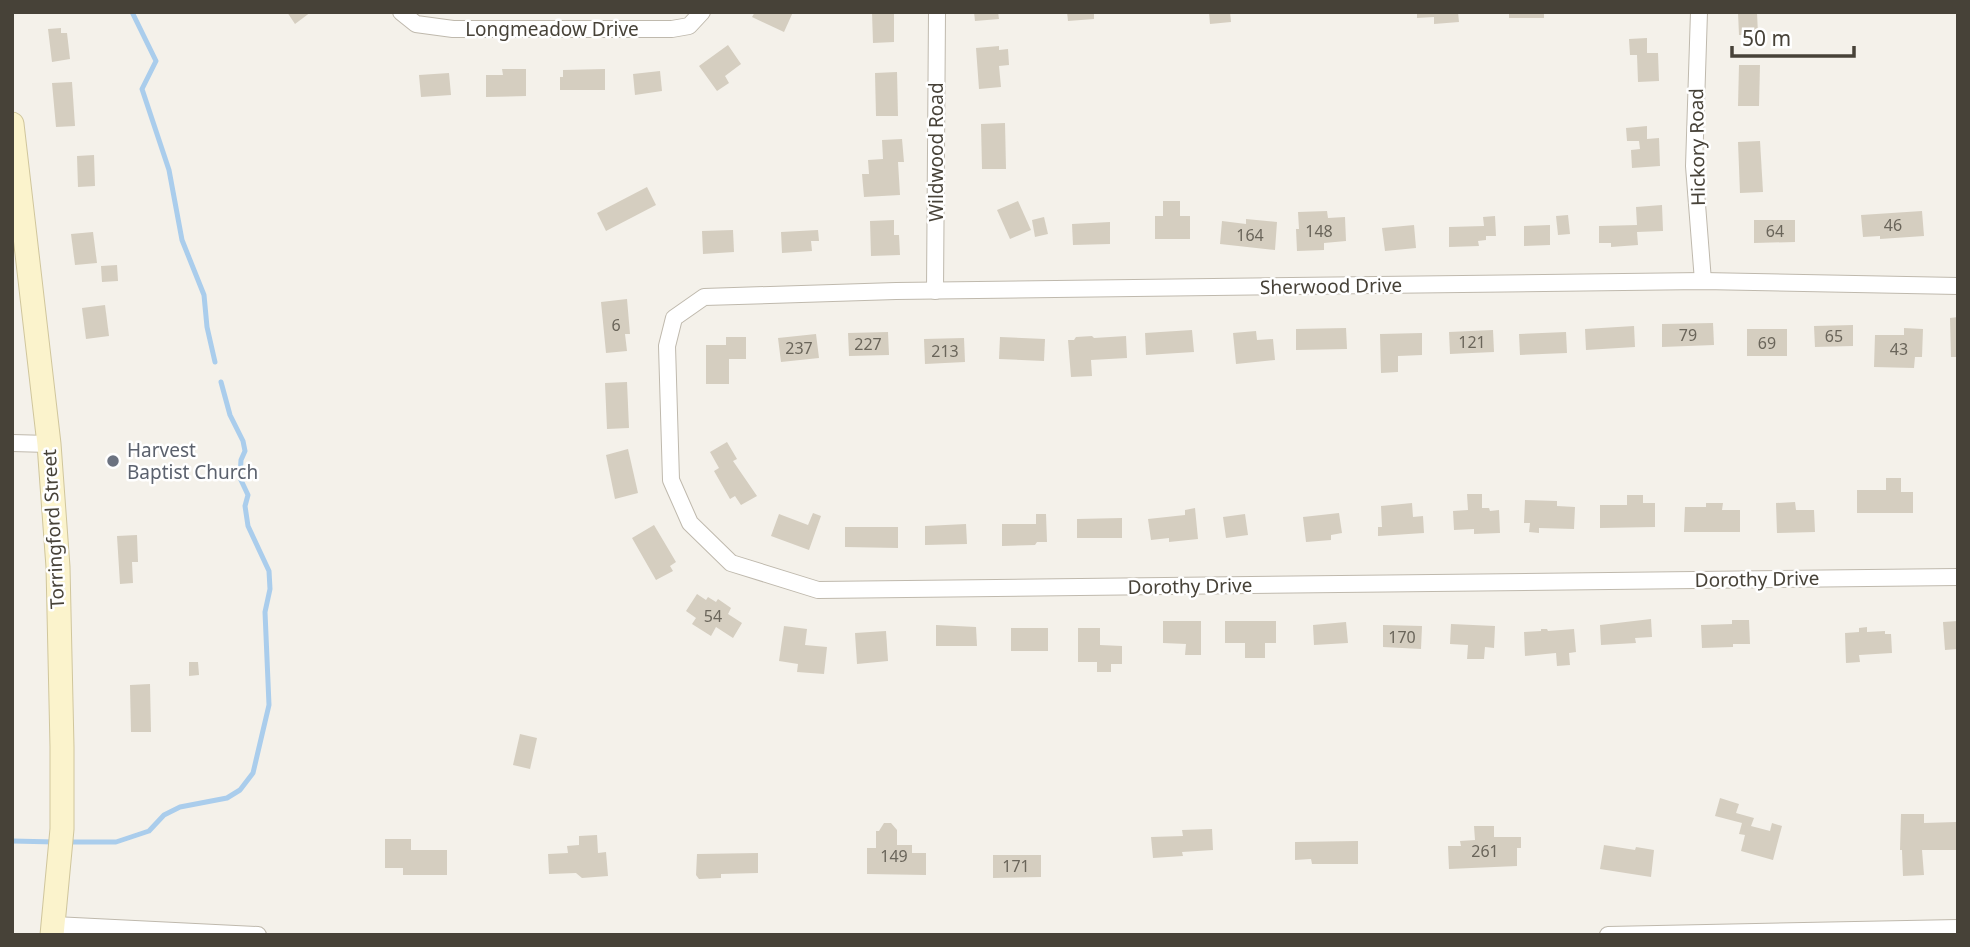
<svg xmlns="http://www.w3.org/2000/svg" width="1970" height="947" viewBox="0 0 1970 947" font-family="'Noto Sans',sans-serif">
  <style>
    .lines { fill: none; stroke-linecap: round; stroke-linejoin: round }
    .stream { stroke: #aacdec; stroke-width: 5 }
    .building { fill: #d5cec0 }
    .street-casing { stroke: #bfb9ad; stroke-width: 18 }
    .secondary-casing { stroke: #d0c69c; stroke-width: 25 }
    .street { stroke: #fff; stroke-width: 16 }
    .secondary { stroke: #fbf3cc; stroke-width: 23 }
    .worship-dot { fill: #6b7280; stroke: #fff; stroke-width: 2.5 }
    .labels { text-anchor: middle; stroke-width: 5; stroke-linejoin: round; paint-order: stroke }
    .number-label { font-size: 16px; fill: #6a655a }
    .street-label { font-size: 19px; fill: #474238; stroke: #fff }
    .worship-label { font-size: 19px; fill: #5b616d; stroke: #fff; text-anchor: start }
  </style>
  <rect width="100%" height="100%" fill="#f4f1ea"/>
  <g class="lines">
    <!-- stream -->
    <g class="stream">
      <polyline points="132,12 156,61 142,89 169,170 182,240 204,295 207,327 215,362"/>
      <polyline points="12,841 55,842"/>
      <polyline points="65,842 116,842 149,831 164,815 180,807 227,798 240,790 253,773 269,705 265,612 270,589 269,571 248,526 245,506 248,495 240,478 241,460 245,451 243,441 230,415 221,382"/>
    </g>
  </g>
  <!-- building -->
  <g class="building">
    <polygon points="287,12 311,12 295,24"/>
    <polygon points="755,12 793,12 784,32 752,17"/>
    <polygon points="872,12 894,12 894,42 873,43"/>
    <polygon points="974,12 998,12 999,19 975,21"/>
    <polygon points="1067,12 1094,12 1094,19 1068,21"/>
    <polygon points="1209,12 1230,12 1231,22 1210,24"/>
    <polygon points="1417,12 1458,12 1459,22 1434,24 1434,17 1417,18"/>
    <rect x="1509" y="12" width="35" height="6"/>
    <polygon points="1738,12 1757,12 1758,35 1739,35"/>
    <polygon points="61,28 61,33 67,33 70,59 52,62 48,29"/>
    <polygon points="1647,38 1647,53 1658,53 1659,81 1638,82 1637,55 1630,55 1629,39"/>
    <polygon points="728,45 741,64 725,76 729,83 717,91 699,66"/>
    <polygon points="999,46 999,50 1008,49 1009,65 999,66 1001,87 979,89 976,48"/>
    <polygon points="1739,65 1760,65 1759,106 1738,106"/>
    <polygon points="502,69 526,69 526,96 486,97 486,75 503,75"/>
    <polygon points="605,69 605,90 560,90 560,77 563,77 563,70"/>
    <polygon points="660,71 662,91 635,95 633,74"/>
    <polygon points="897,72 898,116 876,116 875,73"/>
    <polygon points="449,73 451,95 421,97 419,75"/>
    <polygon points="72,82 75,126 56,127 52,83"/>
    <polygon points="1005,123 1006,169 982,169 981,124"/>
    <polygon points="1647,126 1647,139 1659,138 1660,166 1632,168 1631,150 1640,149 1639,141 1627,141 1626,128"/>
    <polygon points="902,139 904,162 898,162 900,195 864,197 862,174 869,174 868,160 883,159 882,140"/>
    <polygon points="1760,141 1763,192 1740,193 1738,142"/>
    <polygon points="94,155 95,186 78,187 77,156"/>
    <polygon points="647,187 656,205 606,231 597,213"/>
    <polygon points="1018,201 1031,230 1010,239 997,210"/>
    <polygon points="1163,201 1180,201 1180,216 1190,216 1190,239 1155,239 1155,216 1163,216"/>
    <polygon points="1662,205 1663,231 1637,232 1638,245 1611,247 1611,243 1599,243 1599,226 1637,225 1636,207"/>
    <polygon points="1327,211 1328,218 1345,217 1346,241 1324,243 1324,250 1297,251 1296,229 1299,229 1298,212"/>
    <polygon points="1922,211 1924,236 1880,239 1880,236 1863,237 1861,215"/>
    <polygon points="1568,215 1570,234 1558,235 1556,216"/>
    <polygon points="1495,216 1496,236 1486,236 1486,240 1478,241 1479,246 1449,247 1449,227 1484,226 1483,217"/>
    <polygon points="1044,217 1048,234 1035,237 1032,220"/>
    <polygon points="1246,219 1277,222 1275,250 1220,244 1222,221 1246,224"/>
    <polygon points="894,220 894,235 899,235 900,255 871,256 870,221"/>
    <polygon points="1754,220 1795,220 1795,242 1754,243"/>
    <polygon points="1110,222 1110,244 1073,245 1072,224"/>
    <polygon points="1414,225 1416,248 1385,251 1382,228"/>
    <polygon points="1550,225 1550,245 1524,246 1524,226"/>
    <polygon points="733,230 734,252 703,254 702,231"/>
    <polygon points="818,230 819,241 811,241 812,251 782,253 781,232"/>
    <polygon points="93,232 97,263 75,265 71,234"/>
    <polygon points="117,265 118,281 102,282 101,266"/>
    <polygon points="627,299 630,334 625,334 627,351 606,353 601,302"/>
    <polygon points="105,305 109,336 86,339 82,308"/>
    <polygon points="1958,317 1958,357 1951,357 1950,318"/>
    <polygon points="1713,323 1714,345 1662,347 1662,324"/>
    <polygon points="1853,325 1853,346 1815,347 1814,326"/>
    <polygon points="1634,326 1635,347 1586,350 1585,329"/>
    <polygon points="1346,328 1347,349 1296,350 1296,329"/>
    <polygon points="1904,328 1923,329 1922,357 1915,357 1914,368 1874,367 1875,335 1904,335"/>
    <rect x="1747" y="329" width="40" height="27"/>
    <polygon points="1192,330 1194,352 1146,355 1145,333"/>
    <polygon points="1493,330 1494,352 1450,354 1449,332"/>
    <polygon points="1256,331 1257,340 1273,339 1275,360 1236,364 1233,333"/>
    <polygon points="888,332 889,355 849,356 848,333"/>
    <polygon points="1566,332 1567,353 1520,355 1519,334"/>
    <polygon points="1422,333 1422,355 1398,356 1398,372 1381,373 1380,334"/>
    <polygon points="816,334 819,358 781,362 778,338"/>
    <polygon points="1092,336 1094,338 1126,336 1127,358 1091,360 1092,376 1071,377 1068,340 1074,340 1076,337"/>
    <polygon points="726,337 746,337 746,359 729,359 729,384 706,384 706,345 726,345"/>
    <polygon points="1000,337 1045,339 1044,361 999,359"/>
    <polygon points="964,338 965,362 925,364 924,339"/>
    <polygon points="627,382 629,428 607,429 605,383"/>
    <polygon points="727,442 737,459 733,461 757,496 741,505 735,496 730,499 714,471 719,468 710,452"/>
    <polygon points="628,449 638,493 615,499 606,455"/>
    <polygon points="1886,478 1901,478 1901,492 1913,492 1913,513 1857,513 1857,490 1886,490"/>
    <polygon points="1467,494 1482,494 1482,508 1489,508 1490,511 1499,510 1500,533 1474,534 1474,529 1454,530 1453,511 1468,510"/>
    <polygon points="1627,495 1643,495 1643,503 1655,503 1655,527 1600,528 1600,505 1627,505"/>
    <polygon points="1525,500 1557,501 1557,506 1575,507 1574,529 1539,528 1539,533 1529,532 1530,523 1524,523"/>
    <polygon points="1795,502 1796,510 1814,510 1815,532 1777,533 1776,503"/>
    <polygon points="1412,503 1413,517 1423,516 1424,533 1378,536 1378,527 1382,527 1381,506"/>
    <polygon points="1706,503 1723,503 1722,510 1740,510 1740,532 1684,532 1685,507 1706,507"/>
    <polygon points="1195,508 1198,539 1169,542 1169,538 1151,540 1148,519 1185,515 1185,510"/>
    <polygon points="813,513 821,516 809,550 771,536 779,514 808,525"/>
    <polygon points="1339,513 1342,533 1331,535 1331,540 1306,542 1303,517"/>
    <polygon points="1036,514 1046,514 1047,542 1037,542 1035,545 1002,546 1002,524 1036,524"/>
    <polygon points="1245,514 1248,535 1226,538 1223,517"/>
    <polygon points="1122,518 1122,538 1077,538 1077,519"/>
    <polygon points="966,524 967,544 925,545 925,526"/>
    <polygon points="654,525 676,562 670,566 673,571 656,580 632,538"/>
    <polygon points="845,527 898,527 898,548 845,547"/>
    <polygon points="137,535 138,562 132,562 133,583 120,584 117,536"/>
    <polygon points="697,594 706,600 708,597 716,602 718,599 731,608 728,614 742,623 733,638 716,627 711,636 692,624 696,618 686,611"/>
    <polygon points="1651,619 1652,637 1635,638 1636,643 1601,645 1600,625"/>
    <polygon points="1732,620 1749,620 1750,644 1733,644 1733,647 1702,648 1701,625 1732,624"/>
    <polygon points="1163,621 1201,621 1201,655 1185,655 1186,644 1163,643"/>
    <polygon points="1225,621 1276,621 1276,643 1265,643 1265,658 1245,658 1245,643 1225,643"/>
    <polygon points="1958,621 1958,649 1945,650 1943,622"/>
    <polygon points="1346,622 1348,643 1314,645 1313,625"/>
    <polygon points="1451,624 1495,626 1494,648 1485,647 1484,659 1467,659 1468,645 1450,644"/>
    <polygon points="936,625 976,627 977,646 936,646"/>
    <polygon points="1383,625 1422,626 1421,649 1383,647"/>
    <polygon points="784,626 807,629 805,645 827,647 824,674 797,672 798,664 779,661"/>
    <polygon points="1867,627 1867,632 1885,631 1885,634 1891,634 1892,653 1859,655 1860,662 1846,663 1845,633 1859,632 1859,628"/>
    <rect x="1011" y="628" width="37" height="23"/>
    <polygon points="1078,628 1100,628 1100,645 1122,646 1122,664 1111,664 1111,672 1097,672 1097,662 1078,662"/>
    <polygon points="1541,629 1547,629 1548,631 1574,629 1576,652 1569,653 1570,665 1557,666 1556,653 1525,656 1524,632 1541,631"/>
    <polygon points="886,631 888,661 857,664 855,633"/>
    <polygon points="189,662 198,662 199,675 189,676"/>
    <polygon points="150,684 151,732 131,732 130,685"/>
    <polygon points="520,734 537,738 530,769 513,765"/>
    <polygon points="1720,798 1739,804 1736,813 1754,818 1751,826 1770,831 1772,823 1782,826 1773,860 1741,851 1745,835 1739,834 1742,823 1715,816"/>
    <polygon points="1901,814 1924,814 1924,823 1956,822 1957,850 1922,850 1924,875 1903,876 1902,850 1900,850"/>
    <polygon points="884,823 891,823 897,830 897,845 912,845 912,853 926,853 926,875 867,874 867,848 876,848 876,831 879,831"/>
    <polygon points="1474,826 1494,826 1494,837 1521,837 1521,848 1517,848 1517,866 1449,869 1448,846 1461,846 1460,841 1475,840"/>
    <polygon points="1212,829 1213,850 1182,852 1183,856 1153,858 1151,837 1183,836 1182,830"/>
    <polygon points="597,835 598,853 606,852 608,876 582,878 576,873 549,874 548,854 568,853 567,846 579,845 579,836"/>
    <polygon points="385,839 411,839 411,850 447,850 447,875 403,875 403,868 385,868"/>
    <polygon points="1358,841 1358,864 1312,864 1311,859 1295,860 1295,842"/>
    <polygon points="1604,845 1635,850 1636,847 1654,850 1651,877 1600,869"/>
    <polygon points="758,853 758,873 721,874 721,878 699,879 696,875 697,854"/>
    <polygon points="993,855 1041,855 1041,877 993,878"/>
  </g>
  <g class="lines">
    <!-- street casing -->
    <g class="street-casing">
      <g id="street">
        <polyline points="401,12 416,24 453,29 672,29 689,26 702,12"/>
        <polyline points="1699,12 1694,166 1703,281"/>
        <polyline points="1958,286 1703,281 896,291 704,297 674,318 667,346 671,480 690,523 731,563 818,590 1958,577"/>
        <polyline points="935,291 937,12"/>
        <polyline points="12,443 49,444"/>
        <polyline points="54,925 258,935"/>
        <polyline points="1608,935 1958,928"/>
      </g>
    </g>
    <!-- secondary casing -->
    <g class="secondary-casing">
      <polyline id="secondary" points="12,124 49,444 58,567 62,747 62,829 52,935"/>
    </g>
    <!-- street -->
    <use href="#street" class="street"/>
    <!-- secondary -->
    <use href="#secondary" class="secondary"/>
  </g>
  <!-- markers -->
  <circle class="worship-dot" cx="113" cy="461" r="7"/>
  <g class="labels">
    <!-- number labels -->
    <g class="number-label">
      <text x="1893" y="231">46</text>
      <text x="1319" y="237">148</text>
      <text x="1775" y="237">64</text>
      <text x="1250" y="241">164</text>
      <text x="616" y="331">6</text>
      <text x="1688" y="341">79</text>
      <text x="1834" y="342">65</text>
      <text x="1472" y="348">121</text>
      <text x="1767" y="349">69</text>
      <text x="868" y="350">227</text>
      <text x="799" y="354">237</text>
      <text x="1899" y="355">43</text>
      <text x="945" y="357">213</text>
      <text x="713" y="622">54</text>
      <text x="1402" y="643">170</text>
      <text x="1485" y="857">261</text>
      <text x="894" y="862">149</text>
      <text x="1016" y="872">171</text>
    </g>
    <!-- street labels -->
    <g class="street-label">
      <text x="552" y="36">Longmeadow Drive</text>
      <text transform="translate(1697 147) rotate(-91)" y="7">Hickory Road</text>
      <text transform="translate(936 152) rotate(-90)" y="7">Wildwood Road</text>
      <text transform="translate(1331 286) rotate(-1)" y="7">Sherwood Drive</text>
      <text transform="translate(53 529) rotate(-93)" y="7">Torringford Street</text>
      <text transform="translate(1757 579) rotate(-1)" y="7">Dorothy Drive</text>
      <text transform="translate(1190 586) rotate(-1)" y="7">Dorothy Drive</text>
    </g>
    <!-- worship labels -->
    <g class="worship-label">
      <text x="127" y="457">Harvest<tspan x="127" dy="22">Baptist Church</tspan></text>
    </g>
  </g>
  <!-- border -->
  <rect width="1970" height="947" fill="none" stroke="#474238" stroke-width="28"/>
  <!-- scale -->
  <path d="M1732 46v10h122v-10" fill="none" stroke="#474238" stroke-width="3.5"/>
  <text x="1742" y="46" font-size="21" fill="#474238" stroke="#ffffff" stroke-width="5" paint-order="stroke">50 m</text>
</svg>
